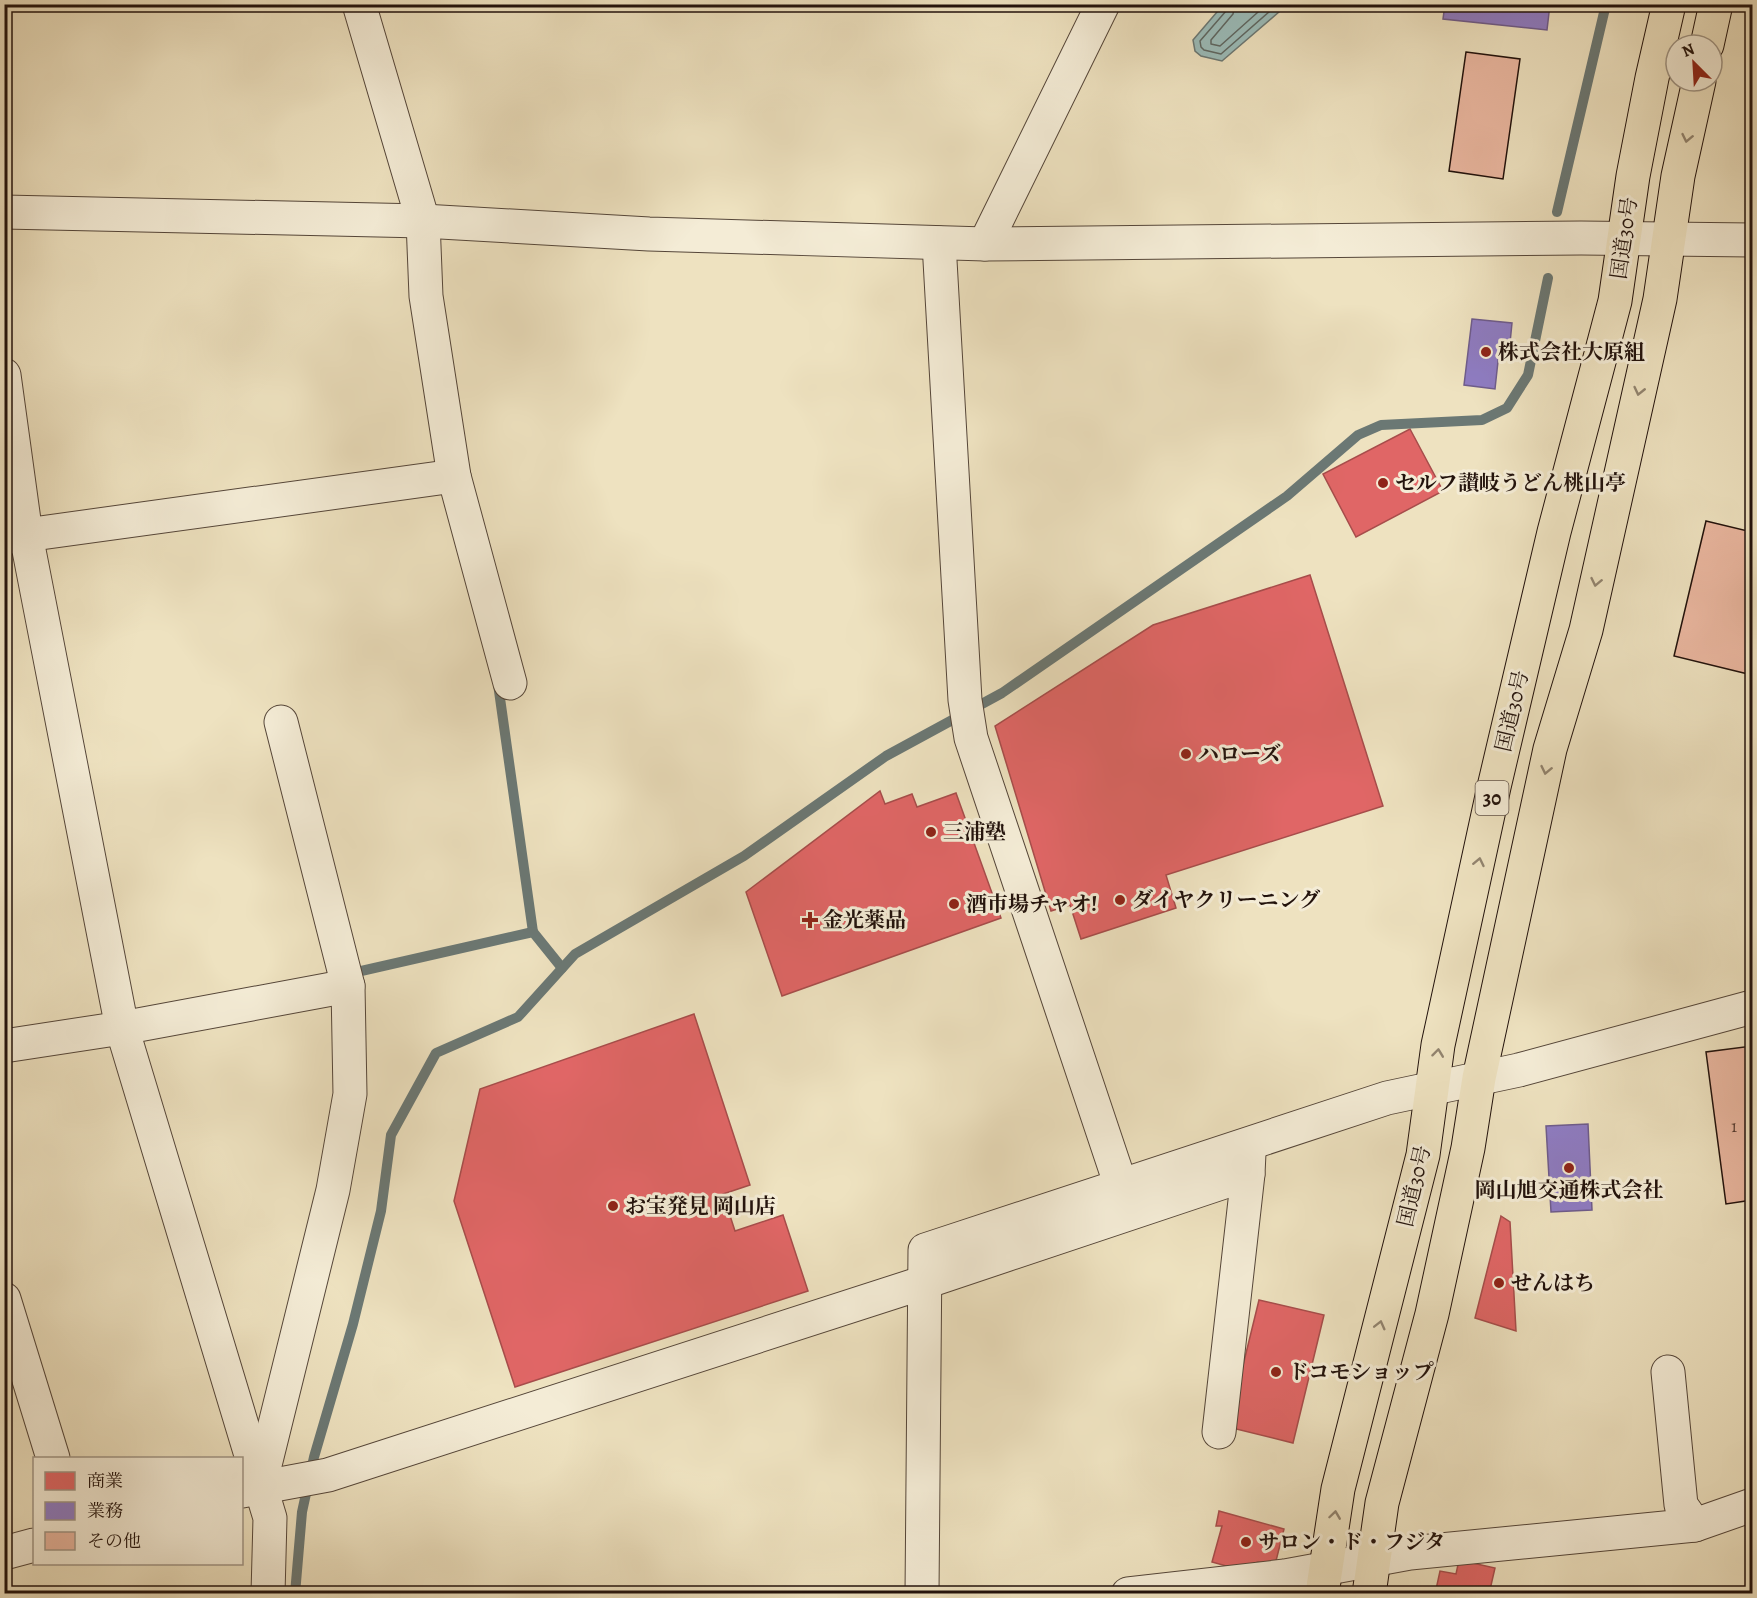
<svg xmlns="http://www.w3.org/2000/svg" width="1757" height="1598" viewBox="0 0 1757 1598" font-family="Alegreya,'Noto Serif JP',serif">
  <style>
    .water { fill: #9bbcb9; stroke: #6b7874; stroke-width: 1.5 }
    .shops { fill: #e06666; stroke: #a74d4b; stroke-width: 1.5 }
    .offices { fill: #8e7cc3; stroke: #6e5c8c; stroke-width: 1.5 }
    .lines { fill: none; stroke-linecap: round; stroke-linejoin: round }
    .shore { stroke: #5e6762; stroke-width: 1.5 }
    .stream { stroke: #6b7874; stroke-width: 10 }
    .building { fill: #e9b69f; stroke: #22120c; stroke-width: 1.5 }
    .minor-casing { stroke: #554639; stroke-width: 35 }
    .highway-casing { stroke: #22120c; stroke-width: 35 }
    .minor { stroke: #f4ecd6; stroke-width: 33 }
    .highway { stroke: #eee2c0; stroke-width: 33 }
    .oneway { stroke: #92846f }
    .poi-dot { fill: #8f2418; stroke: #f4ecd6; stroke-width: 2 }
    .labels { text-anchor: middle; stroke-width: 6; stroke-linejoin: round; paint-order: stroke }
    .number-label { font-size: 18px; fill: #543b31 }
    .shield { fill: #f4ecd6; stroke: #615349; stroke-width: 1.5 }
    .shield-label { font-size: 20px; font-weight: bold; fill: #22120c }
    .street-label { font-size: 21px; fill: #22120c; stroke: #f4ecd6 }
    .poi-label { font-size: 21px; font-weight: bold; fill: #22120c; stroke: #f4ecd6; text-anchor: start }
  </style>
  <rect width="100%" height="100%" fill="#eee2c0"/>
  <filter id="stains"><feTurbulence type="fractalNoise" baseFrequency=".00333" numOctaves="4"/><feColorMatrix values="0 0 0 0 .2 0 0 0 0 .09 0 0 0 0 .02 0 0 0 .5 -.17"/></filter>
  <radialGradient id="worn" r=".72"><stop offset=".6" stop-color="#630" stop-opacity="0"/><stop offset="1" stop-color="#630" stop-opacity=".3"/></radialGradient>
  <!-- water -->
  <polygon class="water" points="1223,5 1223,4 1287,5 1222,61 1201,56 1195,51 1193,40"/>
  <!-- shops -->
  <g class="shops">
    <polygon points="1410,429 1443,491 1356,537 1323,474"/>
    <polygon points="1310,575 1383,806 1166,875 1176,908 1081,939 1070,905 1051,911 995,726 1153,625"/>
    <polygon points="880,791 885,804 912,794 917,807 956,793 1001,918 782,996 746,892"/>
    <polygon points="694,1014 750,1185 723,1194 735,1231 783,1215 808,1291 515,1387 454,1201 480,1089"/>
    <polygon points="1501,1216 1510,1222 1516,1331 1475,1318"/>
    <polygon points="1259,1300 1324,1315 1293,1443 1228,1427"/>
    <polygon points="1219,1511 1284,1529 1275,1565 1258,1562 1237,1569 1212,1562 1222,1526 1216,1526"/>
    <polygon points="1459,1560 1495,1568 1489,1594 1435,1594 1440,1571 1456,1574"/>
  </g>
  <!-- offices -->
  <g class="offices">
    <polygon points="1445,4 1550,4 1547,30 1443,19"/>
    <polygon points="1472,319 1512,323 1509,353 1499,352 1495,389 1464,385"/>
    <polygon points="1588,1124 1592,1210 1551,1212 1546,1126"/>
  </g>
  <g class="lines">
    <!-- shore -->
    <g class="shore">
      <polyline points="1227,4 1226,11 1200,41 1201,47 1204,50 1221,54 1278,4"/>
      <polyline points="1235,4 1233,14 1211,40 1211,44 1220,46 1267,4"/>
    </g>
    <!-- stream -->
    <g class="stream">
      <polyline points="1557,212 1606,4"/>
      <polyline points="498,684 533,932"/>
      <polyline points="348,974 533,932 562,968"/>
      <polyline points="295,1594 302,1512 314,1457 353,1324 381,1211 391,1135 436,1053 518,1017 575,954 744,856 886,756 1002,693 1287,496 1358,435 1381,425 1482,420 1507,408 1528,375 1548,278"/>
    </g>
  </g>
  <!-- building -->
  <g class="building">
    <polygon points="1466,52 1520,59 1503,179 1449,171"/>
    <polygon points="1706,521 1752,532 1752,675 1674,656"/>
    <polygon points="1752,1046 1752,1200 1726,1204 1706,1052"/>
  </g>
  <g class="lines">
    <!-- minor casing -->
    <g class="minor-casing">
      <g id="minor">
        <polyline points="359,4 423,221 426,296 454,476 510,683"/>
        <polyline points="4,212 423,221 649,234 985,244 1581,238 1752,240"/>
        <polyline points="939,243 965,700 971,738 1121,1186"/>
        <polyline points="985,244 1103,4"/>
        <polyline points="4,375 26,535 122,1028 270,1518 268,1594"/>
        <polyline points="4,538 454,476"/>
        <polyline points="4,1046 122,1028 348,986"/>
        <polyline points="4,1299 53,1458"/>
        <polyline points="1668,1372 1681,1505 1695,1525"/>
        <polyline points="1219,1432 1248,1174 1249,1153"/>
        <polyline points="260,1485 333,1190 350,1094 348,986 281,722"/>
        <polyline points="242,1491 328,1475 925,1282 1248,1174"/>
        <polyline points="4,1553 34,1545"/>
        <polyline points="922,1594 925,1250 1387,1098 1519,1070 1752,1007"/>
        <polyline points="1128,1594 1285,1576 1410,1553 1695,1525 1752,1505"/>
      </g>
    </g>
    <!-- highway casing -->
    <g class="highway-casing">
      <g id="highway">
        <polyline points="1707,45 1716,4"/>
        <polyline points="1322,1594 1338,1489 1423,1155 1438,1045 1494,787 1554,532 1615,301 1633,176 1652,78 1669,4"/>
        <polyline points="1369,1594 1382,1503 1432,1314 1468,1148 1479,1078 1550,749 1586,630 1660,299 1678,176 1699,81"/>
      </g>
    </g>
    <!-- minor -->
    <use href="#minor" class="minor"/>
    <!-- highway -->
    <use href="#highway" class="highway"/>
  </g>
  <!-- one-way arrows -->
  <defs><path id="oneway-chevron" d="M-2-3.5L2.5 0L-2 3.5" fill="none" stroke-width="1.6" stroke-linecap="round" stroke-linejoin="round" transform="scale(1.5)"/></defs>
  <g class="oneway">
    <use href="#oneway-chevron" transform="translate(1687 138) rotate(102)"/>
    <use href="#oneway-chevron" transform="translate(1639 391) rotate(103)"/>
    <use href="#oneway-chevron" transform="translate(1596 582) rotate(102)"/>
    <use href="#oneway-chevron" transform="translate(1546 770) rotate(102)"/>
    <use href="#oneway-chevron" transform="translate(1479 862) rotate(-78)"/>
    <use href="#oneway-chevron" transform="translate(1438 1053) rotate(-83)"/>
    <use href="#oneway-chevron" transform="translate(1380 1325) rotate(-76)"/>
    <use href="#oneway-chevron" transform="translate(1335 1515) rotate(-82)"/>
  </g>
  <!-- markers -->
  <g class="poi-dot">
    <circle cx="1486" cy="352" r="6"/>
    <circle cx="1383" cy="483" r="6"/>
    <circle cx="1186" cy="754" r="6"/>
    <circle cx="931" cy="832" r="6"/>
    <circle cx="1120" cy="900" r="6"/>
    <circle cx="954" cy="904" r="6"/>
    <path d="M807 911h6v6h6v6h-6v6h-6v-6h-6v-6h6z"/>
    <circle cx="1569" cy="1168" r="6"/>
    <circle cx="613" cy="1206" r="6"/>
    <circle cx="1499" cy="1283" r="6"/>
    <circle cx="1276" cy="1372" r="6"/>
    <circle cx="1246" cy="1542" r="6"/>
  </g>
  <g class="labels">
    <!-- number labels -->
    <g class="number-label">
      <text x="1734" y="1132">1</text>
    </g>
    <!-- shield labels -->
    <rect class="shield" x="1475.5" y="781" width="33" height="34" rx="4.5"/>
    <g class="shield-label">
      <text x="1492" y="805">30</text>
    </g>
    <!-- street labels -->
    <g class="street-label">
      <text transform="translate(1624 238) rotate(-82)" y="7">国道30号</text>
      <text transform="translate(1512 711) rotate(-77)" y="7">国道30号</text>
      <text transform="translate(1414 1186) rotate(-77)" y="7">国道30号</text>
    </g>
    <!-- poi labels -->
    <g class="poi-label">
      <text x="1498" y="359">株式会社大原組</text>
      <text x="1395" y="490">セルフ讃岐うどん桃山亭</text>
      <text x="1198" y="761">ハローズ</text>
      <text x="943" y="839">三浦塾</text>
      <text x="1132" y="907">ダイヤクリーニング</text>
      <text x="966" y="911">酒市場チャオ!</text>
      <text x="822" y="927">金光薬品</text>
      <text x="1569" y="1197" text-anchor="middle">岡山旭交通株式会社</text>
      <text x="625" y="1213">お宝発見 岡山店</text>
      <text x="1511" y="1290">せんはち</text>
      <text x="1288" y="1379">ドコモショップ</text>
      <text x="1258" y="1549">サロン・ド・フジタ</text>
    </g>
  </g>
  <!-- margin -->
  <rect width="1757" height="1598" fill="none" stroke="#eee2c0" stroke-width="24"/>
  <rect x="6" y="6" width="1745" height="1586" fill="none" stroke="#22120c" stroke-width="3"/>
  <rect x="12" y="12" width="1733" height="1574" fill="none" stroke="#22120c" stroke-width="1.5"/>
  <!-- legend -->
  <rect x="33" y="1457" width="210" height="108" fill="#f4ecd6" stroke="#a09585" stroke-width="1.5"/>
  <rect x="45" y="1472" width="30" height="18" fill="#e06666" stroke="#a09585" stroke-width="1.5"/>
  <text x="87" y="1487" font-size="18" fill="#22120c">商業</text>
  <rect x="45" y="1502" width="30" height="18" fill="#8e7cc3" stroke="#a09585" stroke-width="1.5"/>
  <text x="87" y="1517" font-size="18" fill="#22120c">業務</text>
  <rect x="45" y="1532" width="30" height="18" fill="#e9b69f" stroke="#a09585" stroke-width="1.5"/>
  <text x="87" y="1547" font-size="18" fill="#22120c">その他</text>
  <!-- north arrow -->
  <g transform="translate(1694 63) rotate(336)"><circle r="28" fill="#f4ecd6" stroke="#a09585" stroke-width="1.5"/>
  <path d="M0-4.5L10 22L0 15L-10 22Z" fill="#8f2418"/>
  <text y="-9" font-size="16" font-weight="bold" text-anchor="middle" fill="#22120c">N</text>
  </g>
  <rect width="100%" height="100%" filter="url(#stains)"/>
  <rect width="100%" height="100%" fill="url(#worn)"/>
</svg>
